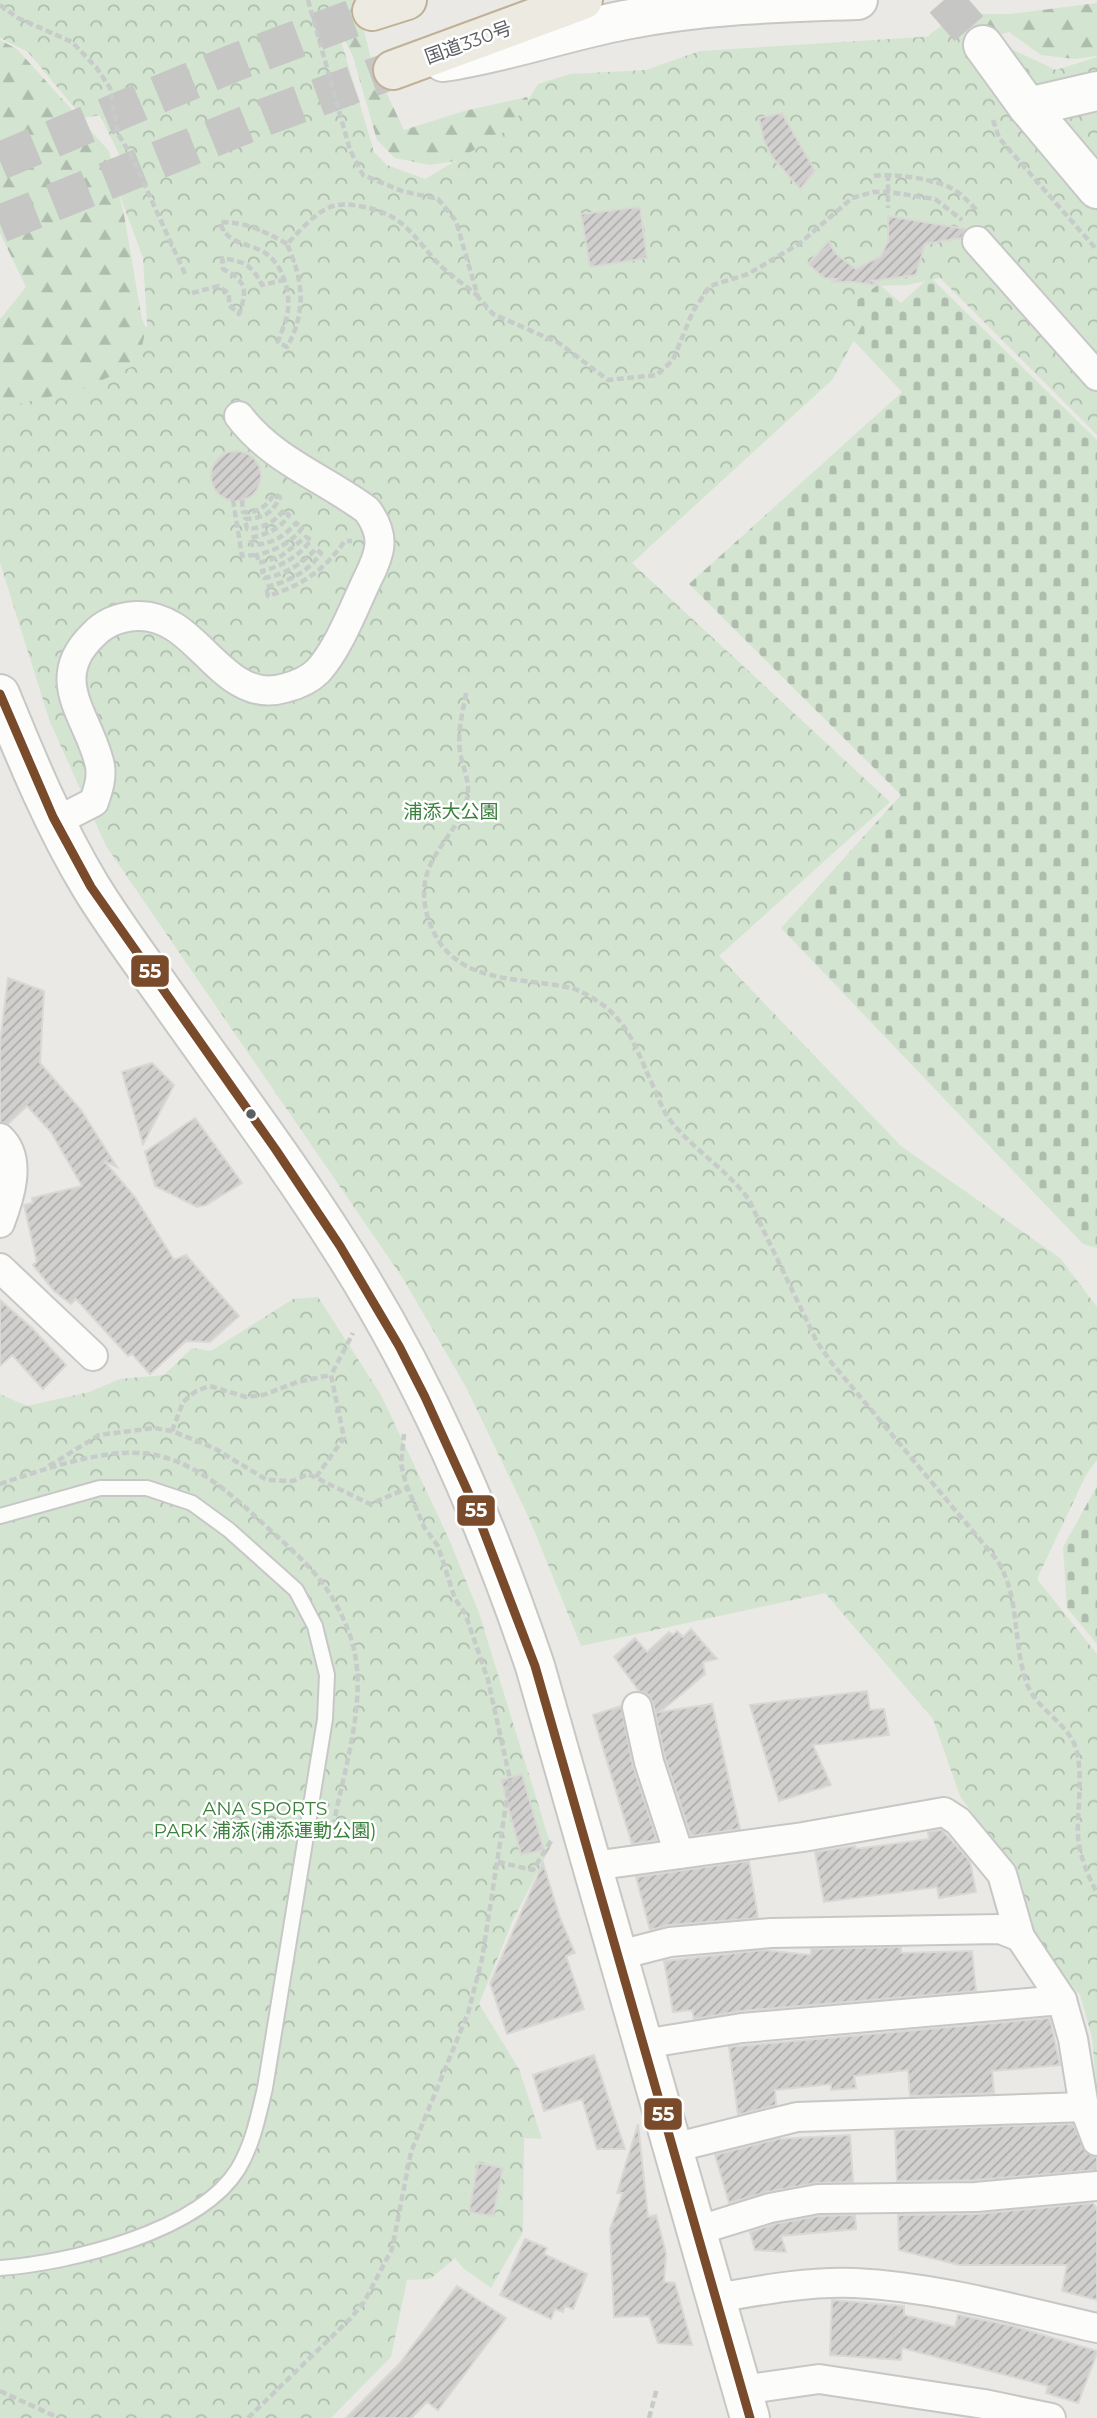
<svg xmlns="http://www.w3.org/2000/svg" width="1097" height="2418" viewBox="0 0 1097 2418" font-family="Montserrat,'Noto Sans JP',sans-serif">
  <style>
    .forest { fill: url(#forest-firs) }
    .cemetery { fill: url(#cemetery-stones) }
    .park { fill: url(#park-crowns) }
    .building { fill: url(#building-hatch); stroke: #d9d8d4; stroke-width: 2 }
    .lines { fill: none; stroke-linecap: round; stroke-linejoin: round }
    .secondary-tunnel { stroke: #c6c6c4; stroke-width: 38; stroke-dasharray: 38 19; stroke-linecap: butt }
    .highway-tunnel { stroke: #c6c6c4; stroke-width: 38; stroke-dasharray: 38 19; stroke-linecap: butt }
    .lane-casing { stroke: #c7c7c7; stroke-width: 18 }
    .street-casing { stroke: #c7c7c7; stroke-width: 32 }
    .secondary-casing { stroke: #c7c7c6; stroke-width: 42 }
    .highway-casing { stroke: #bfb195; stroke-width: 42 }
    .path { stroke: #c7cbc9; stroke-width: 4.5; stroke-dasharray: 7 3.5; stroke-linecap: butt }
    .lane { stroke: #fcfcfb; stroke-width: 14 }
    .street { stroke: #fcfcfb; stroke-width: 28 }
    .secondary { stroke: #fcfcfb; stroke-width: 38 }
    .highway { stroke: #edeae1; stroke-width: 38 }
    .bus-1-casing { stroke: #fff; stroke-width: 14 }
    .bus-1 { stroke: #7a4b2a; stroke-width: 9 }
    .bus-dot { fill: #5b5e62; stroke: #fff; stroke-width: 2.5 }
    .labels { text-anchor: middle; stroke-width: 5; stroke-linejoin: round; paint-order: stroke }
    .street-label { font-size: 19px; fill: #5b5e62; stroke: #fff }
    .park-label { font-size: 19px; fill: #3b813d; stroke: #fff }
    .line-badge { stroke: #fff; stroke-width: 2.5 }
    .badge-label { font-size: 19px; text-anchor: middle; font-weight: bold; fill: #fff }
  </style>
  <defs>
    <pattern id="forest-firs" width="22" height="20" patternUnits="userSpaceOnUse" patternTransform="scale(1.75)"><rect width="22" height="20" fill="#d3e5d1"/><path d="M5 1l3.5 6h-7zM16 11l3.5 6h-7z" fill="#aebdad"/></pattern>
    <pattern id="cemetery-stones" width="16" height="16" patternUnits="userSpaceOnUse" patternTransform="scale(1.75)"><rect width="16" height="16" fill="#d3e5d1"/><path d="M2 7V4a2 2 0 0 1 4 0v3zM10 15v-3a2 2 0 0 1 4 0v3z" fill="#aebdad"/></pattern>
    <pattern id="park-crowns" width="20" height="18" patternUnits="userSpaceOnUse" patternTransform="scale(1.75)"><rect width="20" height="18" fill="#d3e5d1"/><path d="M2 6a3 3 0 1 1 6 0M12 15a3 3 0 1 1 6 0" fill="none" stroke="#aebdad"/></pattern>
    <pattern id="building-hatch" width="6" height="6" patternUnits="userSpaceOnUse" patternTransform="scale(1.75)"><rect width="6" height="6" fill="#d1d0ce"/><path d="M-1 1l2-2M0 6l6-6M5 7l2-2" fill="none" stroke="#adacab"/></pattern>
  </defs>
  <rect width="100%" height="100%" fill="#eae9e5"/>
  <!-- forest -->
  <g class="forest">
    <polygon points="326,0 357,0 371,60 404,130 464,111 527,97 531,108 515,130 468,159 430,165 395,158 377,140 353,57"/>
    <polygon points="1097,3 1097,56 1075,59 1041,55 1009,32 919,59 930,34 958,14 1011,14"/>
    <polygon points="0,40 17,49 109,151 124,215 142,319 191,430 0,541 0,319 26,287 0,233"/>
  </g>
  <!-- cemetery -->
  <g class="cemetery">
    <polygon points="930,277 1097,440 1097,1248 1083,1244 781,928 901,795 689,584 902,392 832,318 879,284 901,303"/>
    <polygon points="1097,1486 1097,1644 1067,1608 1063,1547"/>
  </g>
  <!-- park -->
  <g class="park">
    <polygon points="0,0 329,0 374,152 387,165 425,179 511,128 538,84 570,74 646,70 700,51 953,35 1007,47 1056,70 1097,57 1097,435 940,278 907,285 875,286 854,303 865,320 832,380 632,563 890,802 719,956 901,1146 1060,1258 1097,1307 1097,1460 1086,1475 1037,1579 1097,1654 1097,2095 1092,2037 1080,1995 1041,1949 1030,1927 1016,1874 960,1796 933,1719 825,1593 581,1646 529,1518 467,1389 404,1280 106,846 50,722 0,563 0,408 80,390 138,364 147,324 143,258 116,185 130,177 100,115 83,118 28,52 0,38"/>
    <polygon points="318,1297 381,1395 449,1539 479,1613 551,1846 513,1920 479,2004 519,2069 542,2139 524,2138 523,2232 491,2288 463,2268 455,2258 430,2279 407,2280 391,2357 331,2418 0,2418 0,1394 27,1406 89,1392 120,1379 164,1375 192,1348 211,1351 293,1299"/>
  </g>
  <!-- building -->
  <g class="building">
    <polygon points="782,113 815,171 800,189 772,157 764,141 759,118"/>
    <polygon points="640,207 647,258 590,267 581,214"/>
    <polygon points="888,216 966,229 961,238 925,244 916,275 872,281 877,285 852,282 832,282 836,279 824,278 808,264 829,241 835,253 856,269 881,256 888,241"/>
    <circle cx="236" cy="476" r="25"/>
    <polygon points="8,978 44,991 40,1063 81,1110 117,1167 104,1161 135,1197 174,1260 186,1255 239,1316 210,1342 186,1341 150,1374 132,1354 128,1356 76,1299 71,1304 54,1291 33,1265 37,1262 24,1205 33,1203 32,1198 82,1186 51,1132 27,1106 8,1124 0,1122 0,1043"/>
    <polygon points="152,1063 174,1085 143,1144 122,1072"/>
    <polygon points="195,1118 242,1183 206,1205 197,1207 155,1186 145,1152"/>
    <polygon points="0,1300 32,1328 66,1365 43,1389 12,1355 0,1366"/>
    <polygon points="691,1629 717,1659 703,1662 705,1674 660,1712 712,1704 740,1829 691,1836 665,1758 653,1703 649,1695 639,1691 614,1657 635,1638 647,1652 669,1632 673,1635 677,1631 683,1637"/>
    <polygon points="867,1691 870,1710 884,1709 889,1735 813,1745 831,1785 779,1801 750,1705"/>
    <polygon points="621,1706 633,1766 657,1840 632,1844 593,1715"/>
    <polygon points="522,1774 544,1850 521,1855 501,1780"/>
    <polygon points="942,1830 970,1861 976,1892 939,1898 937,1887 824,1902 815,1852 855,1846 856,1849 929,1839 928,1832"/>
    <polygon points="749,1861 758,1918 669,1925 650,1930 636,1877"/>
    <polygon points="543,1863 560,1918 575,1953 566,1956 584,2009 507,2034 490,1983"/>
    <polygon points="901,1947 901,1953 972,1951 976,1991 741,2011 694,2019 692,2010 673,2012 664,1961 763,1950 811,1955 811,1949"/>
    <polygon points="1050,2018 1060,2065 992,2071 994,2093 910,2096 908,2070 854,2076 856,2088 831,2090 831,2084 775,2090 776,2105 738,2115 729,2047"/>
    <polygon points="594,2055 625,2149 597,2149 582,2099 544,2111 533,2075"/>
    <polygon points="638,2124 648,2217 656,2215 666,2253 664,2282 675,2283 676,2287 692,2345 658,2343 649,2316 614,2317 610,2229 623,2193 617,2193"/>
    <polygon points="1073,2124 1086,2153 1097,2157 1097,2170 975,2180 897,2181 895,2130"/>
    <polygon points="850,2135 853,2182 815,2183 767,2192 729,2203 715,2155 778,2139"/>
    <polygon points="478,2163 503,2168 493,2216 469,2212"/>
    <polygon points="1093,2203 1097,2209 1097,2300 1062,2291 1067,2265 959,2265 899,2250 898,2215 977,2214"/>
    <polygon points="855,2215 856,2229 781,2236 786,2252 755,2250 750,2232 774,2224 820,2216"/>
    <polygon points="525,2239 547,2248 544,2254 587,2274 573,2309 565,2306 563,2312 555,2309 551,2319 500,2295"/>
    <polygon points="457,2286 506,2318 438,2410 427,2402 411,2418 346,2418 400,2363"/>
    <polygon points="832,2300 904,2306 904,2315 955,2327 958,2315 1013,2326 1097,2351 1097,2353 1078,2403 1046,2393 1048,2386 902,2348 901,2360 830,2355"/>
  </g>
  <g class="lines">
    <!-- secondary-tunnel -->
    <polyline class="secondary-tunnel" points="944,0 983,45"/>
    <!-- highway-tunnel -->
    <g class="highway-tunnel">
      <polyline points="0,161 236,62 372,11"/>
      <polyline points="0,224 265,117 393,70"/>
    </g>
    <!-- lane casing -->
    <g class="lane-casing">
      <path id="lane" d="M0,1516L100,1488H147L192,1503L229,1530L296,1590L315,1626L327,1675L325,1719L265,2088C258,2117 253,2144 238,2169C199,2232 69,2263 0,2268"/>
    </g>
    <!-- street casing -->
    <g class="street-casing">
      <g id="street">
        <polyline points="977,241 1097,376"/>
        <path d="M57,821L94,802C98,790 102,779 100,766C91,719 45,681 93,635C104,623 120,617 136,616C198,612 221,707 285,688C297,685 309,680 318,671C339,648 354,607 368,578C381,552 386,536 367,510C324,478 272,460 239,416"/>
        <path d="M0,1138C23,1159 9,1199 0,1223"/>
        <polyline points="0,1268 93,1356"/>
        <polyline points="637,1707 649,1762 679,1854"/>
        <polyline points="593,1866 803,1837 944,1812 958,1821 1002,1874 1020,1937"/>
        <polyline points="619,1955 670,1942 771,1933 1000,1929 1020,1937 1062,2000 1073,2039 1084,2107 1097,2141"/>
        <polyline points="643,2044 742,2028 1062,2000"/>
        <polyline points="673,2148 797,2117 1084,2107"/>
        <polyline points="696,2231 770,2208 818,2199 976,2197 1097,2186"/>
        <path d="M717,2298C762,2290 809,2281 855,2283C937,2287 1017,2310 1097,2328"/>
        <polyline points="742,2390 819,2379 984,2404 1051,2418"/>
      </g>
    </g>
    <!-- secondary casing -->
    <g class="secondary-casing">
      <g id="secondary">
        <polyline points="983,45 1028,107 1097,189"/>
        <path d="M443,62C505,53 563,32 625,20C702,5 780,2 858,0"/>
        <polyline points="1028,107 1097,91"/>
        <path d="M0,694C27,760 54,826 91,887C113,923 139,958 164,993C223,1077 285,1159 340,1246C424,1377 485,1518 535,1666L750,2418"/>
      </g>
    </g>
    <!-- highway casing -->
    <g class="highway-casing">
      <g id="highway">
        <polyline points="372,11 407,0"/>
        <polyline points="393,70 583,0"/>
      </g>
    </g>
    <!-- path -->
    <g class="path">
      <polyline points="308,0 350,150 363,175 402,191 438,199 456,221 478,297 493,314 559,343 608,380 657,375 673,360 693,311 710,286 748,274 799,244 852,198 873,192 888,192 935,199 962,220"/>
      <polyline points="0,5 18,18 72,42 96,67 110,88 118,134 132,157 186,276"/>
      <polyline points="993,120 999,138 1097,250"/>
      <polyline points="888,174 888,208"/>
      <path d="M874,176C894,173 935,179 953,189C962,194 971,205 979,212"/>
      <path d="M287,244C265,231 246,222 220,222C226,246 252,242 268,255C283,267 290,291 288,310C287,320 281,332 278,342L287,347C307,311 303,280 287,244C300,231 315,212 333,206C343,203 354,205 365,207C410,217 415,242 444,269C455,278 467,287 478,296"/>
      <path d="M192,293L219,286L229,294V305L239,314C248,289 246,281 223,269L222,258C245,262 251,264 262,285L284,280"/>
      <polyline points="233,500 242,556 257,555"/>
      <path d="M242,500L243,512C257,514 267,506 274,494L280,497C272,514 263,518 245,519L247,529C264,528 273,523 284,510L289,515C280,530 266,534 250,538L252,545C271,544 283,538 296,523L302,528C292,543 275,550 257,555L259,563L281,556L306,537L311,540C298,557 282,566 262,571L264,578C285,575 301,564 316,549L321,553C307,573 289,581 266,587L268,596C303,585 323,571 345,541H352"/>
      <path d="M466,693C463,712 457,732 460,751C462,767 471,782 467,798C463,822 438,845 429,868C422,885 423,904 429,921C453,988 519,975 575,989C625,1011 632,1039 653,1086C658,1097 662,1109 670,1120C693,1150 727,1169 749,1200L817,1342L831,1362L997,1560C1021,1598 1012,1643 1027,1684C1037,1711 1070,1723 1077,1752C1083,1780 1077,1809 1078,1837C1080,1857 1088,1876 1097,1893"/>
      <polyline points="172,1431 183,1402 196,1391 210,1386 246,1397 263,1395 297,1382 331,1375"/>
      <polyline points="49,1466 99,1435 154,1428 172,1431 214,1448 267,1480 293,1481 308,1474 370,1504 408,1488"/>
      <polyline points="316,1477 344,1438 331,1375 353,1333"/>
      <path d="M0,1484C42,1470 106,1447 150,1454C199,1462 235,1498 270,1530C291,1549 312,1567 328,1591C340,1609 351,1633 355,1654C365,1706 344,1771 334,1822"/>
      <polyline points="498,1862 533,1870 551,1841"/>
      <polyline points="0,2391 59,2418"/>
      <polyline points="248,2418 351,2318 364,2302 392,2249 411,2152 468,2013 482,1959 510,1779 488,1680 465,1613 455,1599 438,1546 424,1527 406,1484 401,1464 404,1434"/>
      <polyline points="649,2418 657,2388"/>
    </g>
    <!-- lane -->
    <use href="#lane" class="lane"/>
    <!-- street -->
    <use href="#street" class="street"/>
    <!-- secondary -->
    <use href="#secondary" class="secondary"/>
    <!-- highway -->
    <use href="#highway" class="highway"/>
    <!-- bus-1 casing -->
    <g class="bus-1-casing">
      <polyline id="bus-1" points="0,694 53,817 91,887 276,1150 340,1246 399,1346 425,1397 473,1503 535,1666 750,2418"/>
    </g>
    <!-- bus-1 -->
    <use href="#bus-1" class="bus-1"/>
  </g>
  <!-- markers -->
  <circle class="bus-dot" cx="251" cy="1114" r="6"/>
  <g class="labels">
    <!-- street labels -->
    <g class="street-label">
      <text transform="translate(468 42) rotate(-20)" y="7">国道330号</text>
    </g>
    <!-- park labels -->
    <g class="park-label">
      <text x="451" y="818">浦添大公園</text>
      <text x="265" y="1815">ANA SPORTS<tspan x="265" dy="22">PARK 浦添(浦添運動公園)</tspan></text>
    </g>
  </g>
  <g class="line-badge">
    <rect x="130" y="954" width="40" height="34" rx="7" fill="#7a4b2a"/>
    <rect x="456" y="1494" width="40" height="33" rx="7" fill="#7a4b2a"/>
    <rect x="643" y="2097" width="40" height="34" rx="7" fill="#7a4b2a"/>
  </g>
  <g class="badge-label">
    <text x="150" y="978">55</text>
    <text x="476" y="1517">55</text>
    <text x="663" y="2121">55</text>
  </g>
</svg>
